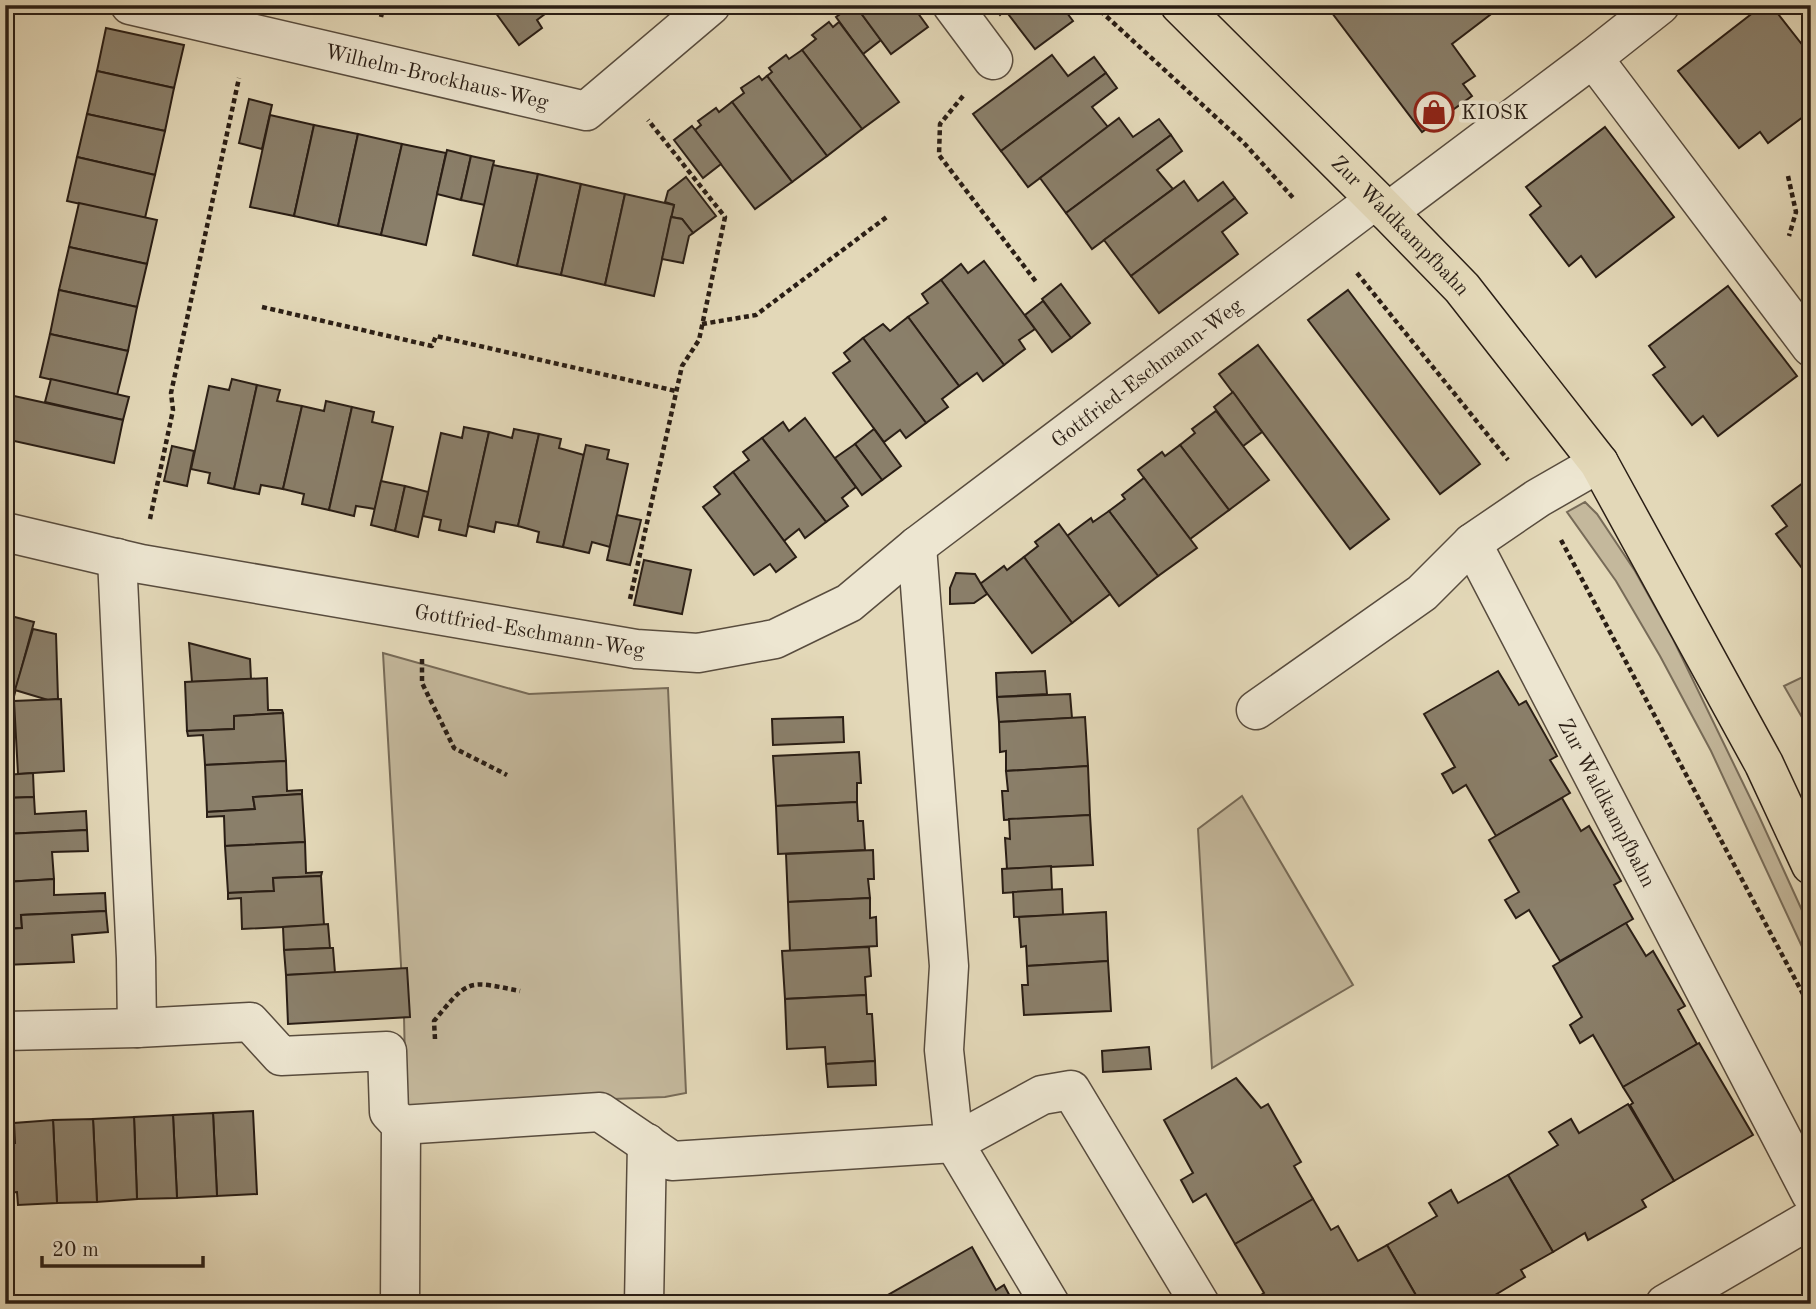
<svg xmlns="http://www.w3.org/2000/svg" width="1816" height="1309" viewBox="0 0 1816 1309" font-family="'Old Standard TT',serif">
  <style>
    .green { fill: #c4b89c; stroke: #776b58; stroke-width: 2 }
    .building { fill: #8a7f6a; stroke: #2a1e15; stroke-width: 2 }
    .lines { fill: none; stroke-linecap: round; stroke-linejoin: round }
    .minor-casing { stroke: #584c3e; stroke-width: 41 }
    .major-casing { stroke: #2a1e15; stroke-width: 41 }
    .path { stroke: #2a1e15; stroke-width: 4.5; stroke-dasharray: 5 3.5; stroke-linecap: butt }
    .minor { stroke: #ede6d1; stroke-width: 38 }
    .major { stroke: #e3d8b8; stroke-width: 38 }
    .labels { text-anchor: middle; stroke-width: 7; stroke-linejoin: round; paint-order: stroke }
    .street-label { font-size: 21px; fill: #2a1e15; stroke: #ede6d1 }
    .poi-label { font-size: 21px; fill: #2a1e15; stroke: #ede6d1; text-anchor: start }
  </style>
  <rect width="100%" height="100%" fill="#e3d8b8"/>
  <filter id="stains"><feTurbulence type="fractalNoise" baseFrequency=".00286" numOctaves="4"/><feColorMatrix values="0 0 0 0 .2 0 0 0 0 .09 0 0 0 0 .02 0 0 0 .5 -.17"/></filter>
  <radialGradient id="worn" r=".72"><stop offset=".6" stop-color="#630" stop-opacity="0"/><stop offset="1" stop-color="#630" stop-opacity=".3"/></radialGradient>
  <!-- green -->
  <g class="green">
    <polygon points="1585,502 1597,514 1635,571 1673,639 1758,814 1811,930 1811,966 1711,751 1660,656 1616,581 1567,512"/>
    <polygon points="383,653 529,694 668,688 686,1093 665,1097 406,1107 404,1017"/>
    <polygon points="1811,673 1811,733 1784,686"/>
    <polygon points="1242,796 1353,985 1212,1068 1198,829"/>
  </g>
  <!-- building -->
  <g class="building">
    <polygon points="490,5 551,5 553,8 537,20 542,28 519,45"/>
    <polygon points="853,5 855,5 881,40 863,54 836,17"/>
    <polygon points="855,5 912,5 928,27 891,54"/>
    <polygon points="992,5 1061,5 1073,21 1035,49 1005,10 1000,15"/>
    <polygon points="1326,5 1503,5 1452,44 1475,76 1463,84 1472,96 1422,132"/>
    <polygon points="1763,5 1771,5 1811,56 1811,93 1807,96 1811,101 1811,111 1768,143 1760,132 1739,148 1678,71"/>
    <polygon points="829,22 833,27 839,22 899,102 862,129 802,50 816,39 812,35"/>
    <polygon points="106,28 184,45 174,88 97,71"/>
    <polygon points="802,50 862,129 827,156 767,76 772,72 769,68 786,55 789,59"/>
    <polygon points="1052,55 1068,76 1094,57 1106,73 1001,151 973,114"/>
    <polygon points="97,71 174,88 165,131 87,114"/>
    <polygon points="1106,73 1117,88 1092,107 1108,127 1028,187 1001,151"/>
    <polygon points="759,76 762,80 767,76 827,156 792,182 732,102 744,93 741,88"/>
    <polygon points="249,99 272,105 262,149 239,143"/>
    <polygon points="732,102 792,182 755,209 695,130 701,125 698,121 716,108 719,112"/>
    <polygon points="87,114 165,131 155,175 77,157"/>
    <polygon points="270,115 314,125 294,216 250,207"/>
    <polygon points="1119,118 1133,137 1159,119 1171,135 1066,213 1040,178"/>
    <polygon points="314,125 358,134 338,226 294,216"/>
    <polygon points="692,126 721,164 703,178 674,140"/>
    <polygon points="1605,127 1674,217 1596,277 1581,256 1569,266 1530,215 1541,206 1526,187"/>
    <polygon points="358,134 402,144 381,235 338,226"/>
    <polygon points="1171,135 1182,151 1157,170 1173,189 1092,249 1066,213"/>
    <polygon points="402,144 446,153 426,245 381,235"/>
    <polygon points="447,150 471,156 461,200 437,194"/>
    <polygon points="471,156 494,161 485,205 461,200"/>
    <polygon points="77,157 155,175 145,218 67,201"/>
    <polygon points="493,165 538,174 517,266 473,255"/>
    <polygon points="538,174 581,184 561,275 517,266"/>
    <polygon points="686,177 716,216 693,233 682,219 671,217 674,205 665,202 668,191"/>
    <polygon points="1184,181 1198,201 1223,182 1235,198 1131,276 1104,240"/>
    <polygon points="581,184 625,194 605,285 561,275"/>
    <polygon points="625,194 674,205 654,296 605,285"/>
    <polygon points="1235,198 1247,213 1222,232 1238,254 1159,313 1131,276"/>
    <polygon points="79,203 157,220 147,264 69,247"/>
    <polygon points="671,217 682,219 693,233 689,236 683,263 662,259"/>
    <polygon points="69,247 147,264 137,307 59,290"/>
    <polygon points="984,261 1035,329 1019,340 1025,349 1004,365 941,280 961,264 968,273"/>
    <polygon points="941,280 1004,365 983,381 977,373 959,386 908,317 928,303 922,294"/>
    <polygon points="1061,284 1090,323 1071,338 1042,299"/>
    <polygon points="1728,286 1797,376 1718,436 1703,416 1692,425 1653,375 1665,367 1649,346"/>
    <polygon points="59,290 137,307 128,351 50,334"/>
    <polygon points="1348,290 1480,464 1440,494 1308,320"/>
    <polygon points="1043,301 1071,338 1052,352 1025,315"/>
    <polygon points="908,317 959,386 942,399 948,407 926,423 863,338 883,324 890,331"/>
    <polygon points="50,334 128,351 117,395 40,377"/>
    <polygon points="863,338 926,423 906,438 900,430 884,442 833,373 850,361 844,353"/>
    <polygon points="1258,345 1389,519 1350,549 1219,374"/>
    <polygon points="51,379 129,397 123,420 45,402"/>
    <polygon points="232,379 257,385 234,489 208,483 210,473 191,469 209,386 229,390"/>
    <polygon points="257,385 280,390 277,401 302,406 283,489 261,485 259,494 234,489"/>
    <polygon points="1233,392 1262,432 1243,446 1214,407"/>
    <polygon points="5,394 123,420 114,463 5,439"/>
    <polygon points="326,401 352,407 329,510 302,504 304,494 283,489 302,406 324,411"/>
    <polygon points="352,407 374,412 372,422 393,427 375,509 356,506 354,516 329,510"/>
    <polygon points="1216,411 1269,480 1229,510 1180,445 1195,433 1192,429"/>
    <polygon points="805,418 856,487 842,498 848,506 826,522 762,438 783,422 789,431"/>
    <polygon points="464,427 489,432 466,536 439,530 441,520 423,516 441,433 462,438"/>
    <polygon points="514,429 539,434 518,526 496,522 494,532 468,526 489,432 512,438"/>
    <polygon points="874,429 901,466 882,480 855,444"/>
    <polygon points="539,434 561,439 559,448 584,455 563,547 537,542 539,532 518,526"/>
    <polygon points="762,438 826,522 805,538 799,529 784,541 733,472 749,460 743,452"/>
    <polygon points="855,444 882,480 862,495 835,458"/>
    <polygon points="586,445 609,450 607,459 628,464 610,547 592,542 589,553 563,547"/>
    <polygon points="1180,445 1229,510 1190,539 1138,470 1162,452 1165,456"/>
    <polygon points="172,446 194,451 187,486 164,481"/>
    <polygon points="733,472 796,557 776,572 770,564 754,575 703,507 720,494 714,487"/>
    <polygon points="1811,477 1811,580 1776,534 1787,526 1772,506"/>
    <polygon points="1144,478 1197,548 1158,576 1109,511 1125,499 1122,495"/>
    <polygon points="381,481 405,486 395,531 371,525"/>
    <polygon points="405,486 428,492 418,537 395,531"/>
    <polygon points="1109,511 1158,576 1119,606 1067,536 1091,518 1093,522"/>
    <polygon points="617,515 641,520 630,565 607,560"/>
    <polygon points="1059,524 1110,594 1072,623 1024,557 1038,546 1035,542"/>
    <polygon points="1024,557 1072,623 1032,653 980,584 1004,566 1007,570"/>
    <polygon points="644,560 691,570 682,614 634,605"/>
    <polygon points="956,573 975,574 987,594 974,603 950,604 950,588"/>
    <polygon points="5,595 12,597 7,615 34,622 13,700 5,698"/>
    <polygon points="33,629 56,634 58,699 48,700 15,690"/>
    <polygon points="189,643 250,659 251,679 192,682"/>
    <polygon points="1045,671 1047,694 997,697 996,673"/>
    <polygon points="1498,671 1519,705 1526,701 1557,756 1550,760 1570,793 1496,836 1466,785 1453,793 1442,774 1455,767 1424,714"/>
    <polygon points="267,678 268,710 282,710 283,713 234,716 234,729 187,731 185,682"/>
    <polygon points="1070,694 1072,718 999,722 997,697"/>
    <polygon points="61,699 64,771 18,774 14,701"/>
    <polygon points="283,713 286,761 205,765 203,735 188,736 187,731 234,729 234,716"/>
    <polygon points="843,717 844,742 773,745 772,719"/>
    <polygon points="1085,717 1088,766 1006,771 1006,751 1000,752 999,722"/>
    <polygon points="859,752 861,783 857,783 857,802 776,806 773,756"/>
    <polygon points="286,761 287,791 302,790 302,794 253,797 255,809 207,812 205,765"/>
    <polygon points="1088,766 1090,815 1004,820 1002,791 1008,791 1006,771"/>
    <polygon points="33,773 34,797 5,798 5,775"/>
    <polygon points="302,794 305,842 225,846 224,816 207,817 207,812 255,809 253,797"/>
    <polygon points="34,797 35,814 86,811 87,830 5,834 5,798"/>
    <polygon points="1562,798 1581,831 1589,826 1621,881 1614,885 1633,919 1560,961 1529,910 1516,918 1505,900 1519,892 1489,840"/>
    <polygon points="857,802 858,821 863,821 865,850 778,854 776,806"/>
    <polygon points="1090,815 1093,865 1007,869 1005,838 1010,839 1009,819"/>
    <polygon points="87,830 88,851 52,852 54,879 5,882 5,834"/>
    <polygon points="305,842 306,873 322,872 321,876 273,878 274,891 228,893 225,846"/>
    <polygon points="873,850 874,879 868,879 870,898 788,902 786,854"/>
    <polygon points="1051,866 1052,890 1003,893 1002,869"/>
    <polygon points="321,876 324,925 242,929 241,898 228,899 228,893 274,891 273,878"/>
    <polygon points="54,879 54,895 105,893 106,911 21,915 22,928 5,929 5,882"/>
    <polygon points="1062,889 1063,915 1014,917 1013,892"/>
    <polygon points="870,898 870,918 876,917 877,946 790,951 788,902"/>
    <polygon points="106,911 108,932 72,935 74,962 5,965 5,929 22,928 21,915"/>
    <polygon points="1106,912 1108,961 1027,966 1026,946 1021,947 1019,917"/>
    <polygon points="1626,923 1646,956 1653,951 1685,1006 1678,1010 1697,1044 1623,1087 1593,1035 1580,1043 1570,1025 1582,1017 1553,966"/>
    <polygon points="328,924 330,948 284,950 283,927"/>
    <polygon points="869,947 871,976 865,977 866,995 785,999 782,951"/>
    <polygon points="330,948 333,948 335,973 286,975 284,950"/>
    <polygon points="1108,961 1111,1011 1024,1015 1022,985 1028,985 1027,966"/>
    <polygon points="407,968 410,1017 288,1024 286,975"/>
    <polygon points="866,995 867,1014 872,1014 875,1061 826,1064 825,1047 787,1049 785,999"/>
    <polygon points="1699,1043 1753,1135 1674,1181 1630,1105 1633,1103 1623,1087"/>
    <polygon points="1149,1047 1151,1069 1103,1072 1102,1051"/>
    <polygon points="875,1061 876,1085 828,1087 826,1064"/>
    <polygon points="1236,1078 1261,1108 1268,1104 1301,1162 1294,1166 1313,1199 1235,1244 1206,1194 1193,1202 1181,1180 1193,1173 1164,1120"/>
    <polygon points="1628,1104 1674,1181 1642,1200 1646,1207 1588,1240 1585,1233 1553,1252 1508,1175 1558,1145 1549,1132 1571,1119 1579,1133"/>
    <polygon points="253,1111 257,1194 217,1196 213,1113"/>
    <polygon points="213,1113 217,1196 177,1198 173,1115"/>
    <polygon points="173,1115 177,1198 137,1199 134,1117"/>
    <polygon points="134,1117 137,1199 97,1202 93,1119"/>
    <polygon points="93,1119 97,1202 57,1203 53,1120"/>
    <polygon points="53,1120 57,1203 18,1205 17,1192 5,1193 5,1143 15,1143 14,1123"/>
    <polygon points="1508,1175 1553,1252 1521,1270 1525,1277 1480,1304 1421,1304 1387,1245 1437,1216 1429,1203 1451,1190 1458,1203"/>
    <polygon points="1313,1199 1331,1230 1338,1226 1358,1261 1387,1245 1421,1304 1253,1304 1251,1301 1264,1293 1235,1244"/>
    <polygon points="972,1247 996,1290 1004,1285 1014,1304 893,1304 888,1295"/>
  </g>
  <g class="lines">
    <!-- minor casing -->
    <g class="minor-casing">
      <g id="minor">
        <path id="s1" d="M130,5L586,111L711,5"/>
        <polyline points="952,5 993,60"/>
        <polyline points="1593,58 1811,347"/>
        <polyline points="1388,212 1593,58 1660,5"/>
        <path id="s2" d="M1599,463L1538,498L1472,543L1811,1194"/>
        <path id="s3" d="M5,532L141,564L636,649L698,653L775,639L849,603L917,546L1375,200"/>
        <polyline points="117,558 136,958 137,1028 250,1022 281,1056 387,1051 389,1112 401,1125 400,1304"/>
        <polyline points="1256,710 1422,593 1472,543"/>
        <polyline points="5,1031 137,1028"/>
        <polyline points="401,1125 600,1112 672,1161 954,1143 944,1050 949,966 917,546"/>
        <polyline points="644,1304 647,1143"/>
        <polyline points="1050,1304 954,1143 1042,1095 1071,1090 1200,1304"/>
        <polyline points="1665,1304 1811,1219"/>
      </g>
    </g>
    <!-- major casing -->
    <g class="major-casing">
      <g id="major">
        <path id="s4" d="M1180,5L1388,212L1462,288L1599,463L1764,764L1811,865"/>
      </g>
    </g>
    <!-- path -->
    <g class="path">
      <polyline points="1094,5 1244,143 1295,200"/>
      <polyline points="381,17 384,5"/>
      <polyline points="963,96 940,124 939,155 1037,283"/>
      <polyline points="1788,176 1796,212 1789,236"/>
      <polyline points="1357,273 1508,460"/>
      <polyline points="262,307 432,346 436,336 676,391"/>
      <polyline points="702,324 756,315 888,216"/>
      <polyline points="150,519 173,410 171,393 239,78"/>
      <polyline points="1561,540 1811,1009"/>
      <polyline points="630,599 682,366 699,340 725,217 648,120"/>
      <polyline points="422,659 422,683 454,748 507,775"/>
      <path d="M435,1039L434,1021C469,979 466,980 520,991"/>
    </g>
    <!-- minor -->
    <use href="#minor" class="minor"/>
    <!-- major -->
    <use href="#major" class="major"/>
  </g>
  <!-- icons -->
  <defs>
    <g id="shop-ring" transform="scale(2.0125)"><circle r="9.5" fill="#ede6d1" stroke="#8f2418" stroke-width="1.5"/><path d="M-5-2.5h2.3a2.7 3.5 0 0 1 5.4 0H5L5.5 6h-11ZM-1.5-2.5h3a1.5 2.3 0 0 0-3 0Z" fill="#8f2418"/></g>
  </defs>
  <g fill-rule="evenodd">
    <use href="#shop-ring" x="1434" y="112"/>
  </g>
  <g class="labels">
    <!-- street labels -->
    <g class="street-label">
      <text dy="7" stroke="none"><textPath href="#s1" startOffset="315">Wilhelm-Brockhaus-Weg</textPath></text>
      <text dy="7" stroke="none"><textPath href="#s4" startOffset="312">Zur Waldkampfbahn</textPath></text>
      <text dy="7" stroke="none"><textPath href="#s3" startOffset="1241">Gottfried-Eschmann-Weg</textPath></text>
      <text dy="7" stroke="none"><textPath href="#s3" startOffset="534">Gottfried-Eschmann-Weg</textPath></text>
      <text dy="7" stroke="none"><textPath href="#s2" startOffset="443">Zur Waldkampfbahn</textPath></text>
    </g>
    <!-- poi labels -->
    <g class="poi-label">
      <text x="1461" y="119">KIOSK</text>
    </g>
  </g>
  <!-- margin -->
  <rect width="1816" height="1309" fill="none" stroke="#e3d8b8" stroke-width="28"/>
  <rect x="7" y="7" width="1802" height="1295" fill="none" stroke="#2a1e15" stroke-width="3.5"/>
  <rect x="14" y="14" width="1788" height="1281" fill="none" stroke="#2a1e15" stroke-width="2"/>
  <!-- scale -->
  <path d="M42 1256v10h161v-10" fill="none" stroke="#2a1e15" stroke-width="3.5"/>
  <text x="52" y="1256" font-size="21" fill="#2a1e15" stroke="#ede6d1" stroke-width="5" paint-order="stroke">20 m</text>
  <rect width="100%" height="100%" filter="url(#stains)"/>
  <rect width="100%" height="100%" fill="url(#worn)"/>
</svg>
